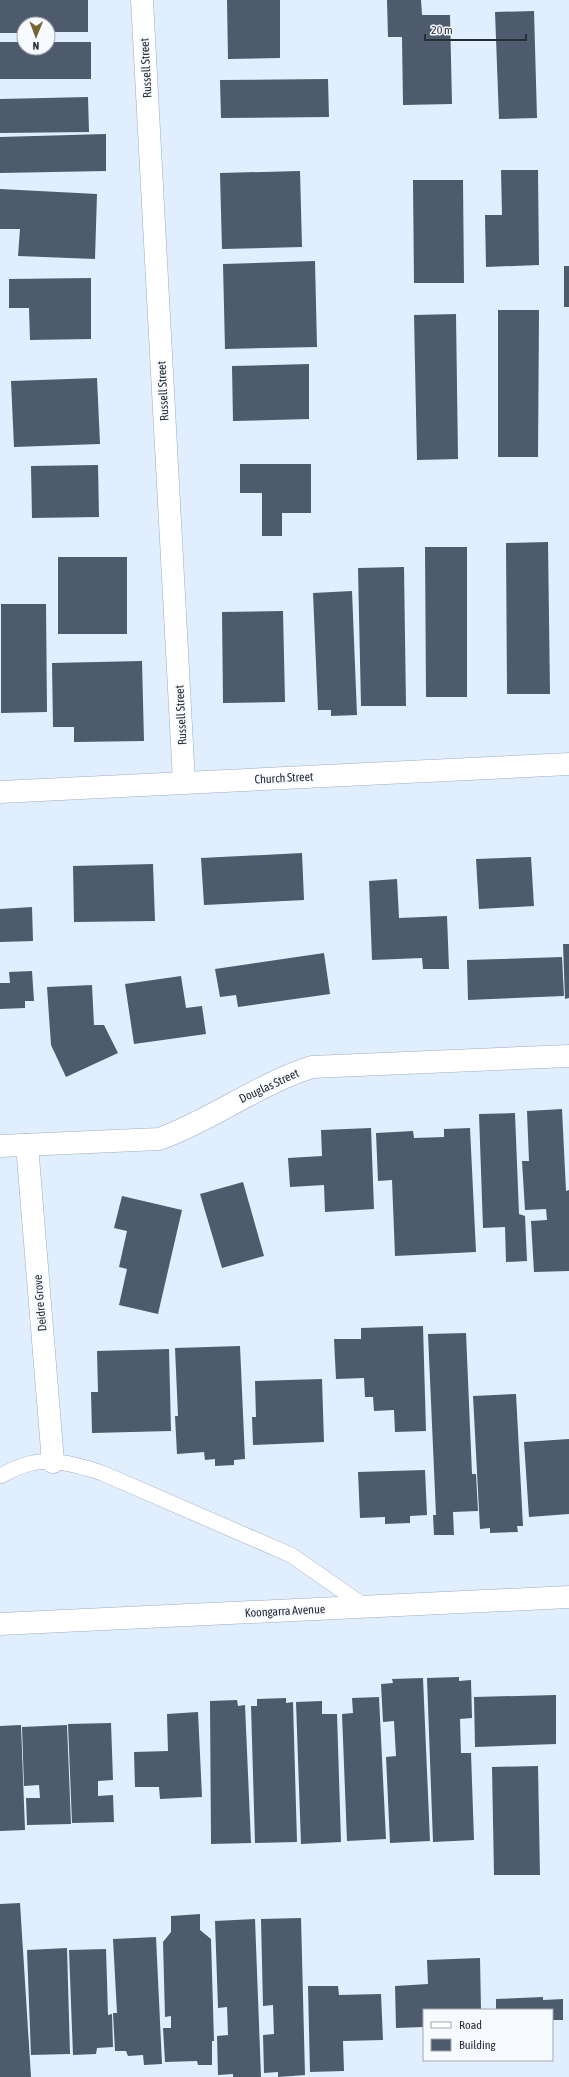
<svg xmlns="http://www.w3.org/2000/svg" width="569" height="2077" viewBox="0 0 569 2077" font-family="'Asap Condensed',sans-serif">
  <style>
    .building { fill: #4e5b6d }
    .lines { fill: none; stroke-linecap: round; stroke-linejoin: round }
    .service-casing { stroke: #9eacc0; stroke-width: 16 }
    .minor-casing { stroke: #9eacc0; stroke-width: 23 }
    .service { stroke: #fff; stroke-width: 15 }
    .minor { stroke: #fff; stroke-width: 22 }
    .labels { text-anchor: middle; stroke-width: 4; stroke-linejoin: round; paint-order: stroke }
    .street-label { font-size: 12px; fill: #282e36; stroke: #f7fafe }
  </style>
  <rect width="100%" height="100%" fill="#e1eefe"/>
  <!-- building -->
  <g class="building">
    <polygon points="0,0 88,0 88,32 48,32 48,24 24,24 24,33 0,33"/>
    <polygon points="227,0 280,0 280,58 228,59"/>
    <polygon points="387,0 421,0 422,15 450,15 452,104 403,105 402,37 388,37"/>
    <polygon points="534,11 537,118 499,119 495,12"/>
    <polygon points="0,42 24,42 24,48 48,48 48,42 91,42 91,79 0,79"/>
    <polygon points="328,79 329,117 221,118 220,80"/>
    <polygon points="88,97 89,132 0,133 0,99"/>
    <polygon points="106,134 106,171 0,173 0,137"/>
    <polygon points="501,170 538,170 539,265 486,267 485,215 502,215"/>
    <polygon points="300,171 302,247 222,249 220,173"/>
    <polygon points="413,180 463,180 464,283 414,283"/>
    <polygon points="0,189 97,194 95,259 18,256 20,229 0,229"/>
    <polygon points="315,261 317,347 225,349 223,264"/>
    <rect x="564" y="266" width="5" height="41"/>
    <polygon points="91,278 91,339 30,340 29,308 9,308 9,279"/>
    <polygon points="498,310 539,310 538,457 498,457"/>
    <polygon points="456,314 458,459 417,460 414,315"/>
    <polygon points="309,364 309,419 233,421 232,366"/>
    <polygon points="97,378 100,444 14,447 11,381"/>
    <polygon points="240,464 311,464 311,513 282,513 282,536 262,536 262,493 240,493"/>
    <polygon points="98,465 99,517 32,518 31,466"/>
    <polygon points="548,542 550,694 507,694 506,543"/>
    <polygon points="425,547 467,547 467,697 426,697"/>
    <rect x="58" y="557" width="69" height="77"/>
    <polygon points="404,567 406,706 361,706 358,568"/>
    <polygon points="352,591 357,715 331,716 331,710 318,710 313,593"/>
    <polygon points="1,604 46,604 47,712 1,713"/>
    <polygon points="283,611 285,702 223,703 222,612"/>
    <polygon points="142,661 144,741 74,742 74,727 53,727 52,663"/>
    <polygon points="302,853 304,900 204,905 201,858"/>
    <polygon points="531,857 534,906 479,909 476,859"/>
    <polygon points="153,864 155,921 74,922 73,866"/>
    <polygon points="397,879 399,918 447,916 449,969 423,969 422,958 372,960 369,881"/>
    <polygon points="32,907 33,941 0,942 0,909"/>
    <polygon points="563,944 569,944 569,998 565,999"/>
    <polygon points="324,953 330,994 238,1007 236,995 220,997 215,969"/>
    <polygon points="562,957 564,996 468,1000 467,960"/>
    <polygon points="32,971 34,1001 25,1001 25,1008 0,1009 0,983 10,983 9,972"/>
    <polygon points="181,976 186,1008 202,1006 206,1034 134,1044 125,984"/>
    <polygon points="92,985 94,1025 104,1025 118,1053 66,1077 51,1045 47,987"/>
    <polygon points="562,1109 566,1191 569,1190 569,1271 534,1272 531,1221 547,1220 546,1209 525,1210 522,1161 529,1161 527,1111"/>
    <polygon points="515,1113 519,1214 525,1216 527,1261 506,1262 505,1227 483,1228 479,1114"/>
    <polygon points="371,1128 374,1209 325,1212 324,1185 290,1187 288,1158 322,1156 321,1130"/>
    <polygon points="470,1128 476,1252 395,1256 392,1180 378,1181 376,1133 413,1131 414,1138 444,1137 444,1129"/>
    <polygon points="243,1182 264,1256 222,1268 200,1194"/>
    <polygon points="122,1196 182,1210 158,1314 119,1305 127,1269 119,1267 127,1231 114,1228"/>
    <polygon points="423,1326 426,1431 395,1432 394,1410 374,1411 373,1397 365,1397 364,1378 336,1379 334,1339 361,1339 361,1328"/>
    <polygon points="466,1333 472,1474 476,1474 478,1511 453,1512 454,1535 434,1535 433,1515 436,1515 428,1334"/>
    <polygon points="240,1346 245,1459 234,1460 234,1465 215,1466 215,1459 205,1460 204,1452 177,1454 175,1416 178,1416 175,1348"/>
    <polygon points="169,1349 171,1431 92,1433 91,1392 98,1392 97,1351"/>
    <polygon points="322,1379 324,1442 253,1445 252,1417 256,1417 255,1381"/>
    <polygon points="516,1394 523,1526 517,1526 518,1532 490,1533 490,1528 480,1529 473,1396"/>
    <polygon points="569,1439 569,1514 529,1517 524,1442"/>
    <polygon points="425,1470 427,1515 410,1516 410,1523 385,1524 385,1517 360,1518 358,1472"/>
    <polygon points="459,1677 459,1681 471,1680 472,1718 460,1719 461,1753 471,1753 474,1840 433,1842 427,1678"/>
    <polygon points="423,1678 430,1841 390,1843 386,1757 396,1756 394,1721 383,1722 381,1684 393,1683 392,1679"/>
    <polygon points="556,1695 556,1744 475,1747 474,1697"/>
    <polygon points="379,1697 386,1839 347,1841 342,1714 353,1713 352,1698"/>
    <polygon points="286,1698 286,1703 293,1702 297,1842 255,1843 251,1706 257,1706 257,1699"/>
    <polygon points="237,1700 238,1706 245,1705 251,1843 211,1844 210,1701"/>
    <polygon points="322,1701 322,1714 337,1714 341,1842 301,1844 296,1702"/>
    <polygon points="198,1712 202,1797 160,1799 159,1787 135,1787 134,1752 168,1751 167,1714"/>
    <polygon points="111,1723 113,1780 98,1781 98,1796 113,1795 114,1822 72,1823 68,1724"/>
    <polygon points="21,1725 25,1830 0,1831 0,1726"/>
    <polygon points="67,1725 71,1824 27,1825 26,1798 40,1798 39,1785 24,1786 22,1727"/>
    <polygon points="538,1766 540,1875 494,1875 492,1767"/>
    <polygon points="20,1903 31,2077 0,2077 0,1904"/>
    <polygon points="200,1914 200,1930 211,1939 214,2041 212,2041 212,2065 198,2065 197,2061 165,2062 163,2028 171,2028 171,2016 165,2017 163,1942 171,1932 171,1916"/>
    <polygon points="301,1918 305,2075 278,2077 278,2072 264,2073 263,2035 274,2034 273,2005 263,2006 261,1919"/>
    <polygon points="255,1919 261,2077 233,2077 233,2074 218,2075 217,2036 228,2035 227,2007 218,2008 215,1921"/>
    <polygon points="156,1937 162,2064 144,2065 143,2055 128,2056 126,2051 115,2051 113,2013 117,2013 113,1939"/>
    <polygon points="67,1948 70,2054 31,2055 27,1950"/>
    <polygon points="106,1949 108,2015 112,2014 113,2047 97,2048 96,2054 73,2055 69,1950"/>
    <polygon points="480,1958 481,2010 424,2010 424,2027 396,2028 395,1986 428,1984 427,1960"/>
    <polygon points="308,1986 338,1986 339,1995 381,1994 383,2040 343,2041 344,2071 310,2072"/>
    <polygon points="543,1997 543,2000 563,1999 563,2020 552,2020 552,2010 496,2010 496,1999"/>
  </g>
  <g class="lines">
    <!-- service casing -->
    <g class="service-casing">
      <path id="service" d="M0,1476C10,1471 21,1465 32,1463C55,1458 80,1466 102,1473L291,1555L366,1607"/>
    </g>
    <!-- minor casing -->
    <g class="minor-casing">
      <g id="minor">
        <polyline points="142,0 184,782"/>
        <polyline points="0,792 569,764"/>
        <polyline points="27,1145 53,1462"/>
        <path d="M0,1146L159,1139C212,1120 258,1084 312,1067L569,1056"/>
        <polyline points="0,1624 569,1597"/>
      </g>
    </g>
    <!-- service -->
    <use href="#service" class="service"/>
    <!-- minor -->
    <use href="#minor" class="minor"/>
  </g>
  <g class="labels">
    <!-- street labels -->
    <g class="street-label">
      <text transform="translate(146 68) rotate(-93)" y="4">Russell Street</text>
      <text transform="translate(163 391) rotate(-93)" y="4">Russell Street</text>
      <text transform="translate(181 715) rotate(-93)" y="4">Russell Street</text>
      <text transform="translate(284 778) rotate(-3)" y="4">Church Street</text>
      <text transform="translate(269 1086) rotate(-25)" y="4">Douglas Street</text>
      <text transform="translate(40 1303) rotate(-95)" y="4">Deidre Grove</text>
      <text transform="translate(285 1611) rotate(-3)" y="4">Koongarra Avenue</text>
    </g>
  </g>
  <!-- legend -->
  <rect x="423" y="2009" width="130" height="52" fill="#f7fafe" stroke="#a4a8ae"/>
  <rect x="431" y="2022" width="20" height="6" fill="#ffffff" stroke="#a4a8ae"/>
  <text x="459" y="2029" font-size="12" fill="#282e36">Road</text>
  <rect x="431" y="2039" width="20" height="12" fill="#4e5b6d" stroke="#a4a8ae"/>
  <text x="459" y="2049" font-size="12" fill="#282e36">Building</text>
  <!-- north arrow -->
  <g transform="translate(36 36) rotate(181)"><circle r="19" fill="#f7fafe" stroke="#a4a8ae"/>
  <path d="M0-3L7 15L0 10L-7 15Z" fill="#766432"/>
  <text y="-6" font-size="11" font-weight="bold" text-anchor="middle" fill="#282e36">N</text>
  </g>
  <!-- scale -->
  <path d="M425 34v6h101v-6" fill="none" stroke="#282e36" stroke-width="2"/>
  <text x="431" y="34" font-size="12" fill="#282e36" stroke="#f7fafe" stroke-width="3" paint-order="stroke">20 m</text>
</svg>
